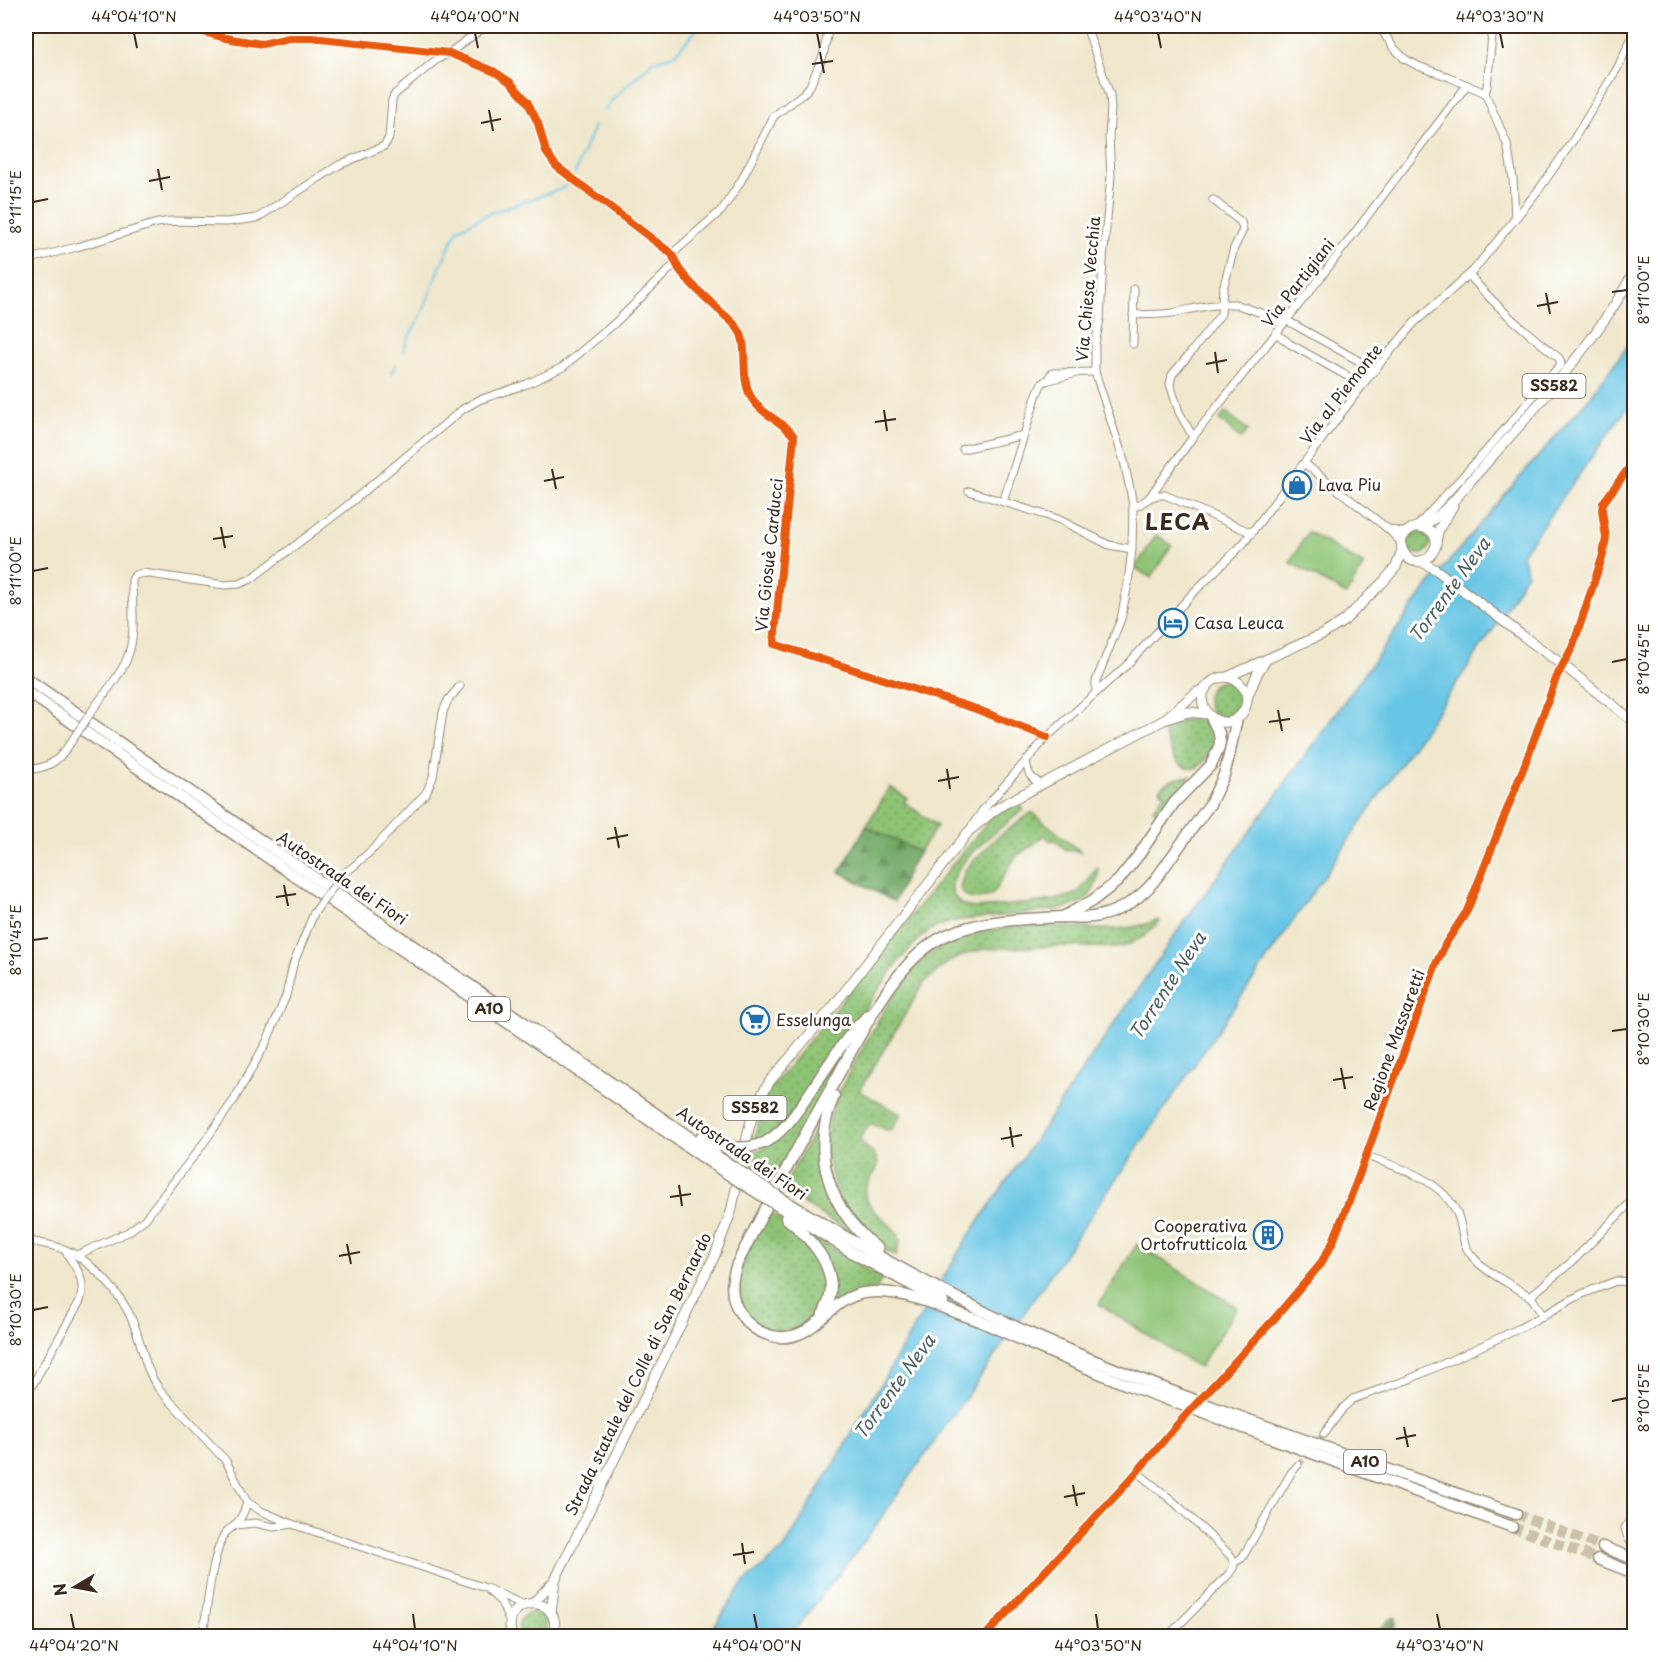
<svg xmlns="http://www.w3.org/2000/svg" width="1660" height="1662" viewBox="0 0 1660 1662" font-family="'Playpen Sans',sans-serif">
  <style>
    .grass { fill: url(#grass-dots); stroke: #647649; stroke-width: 1.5 }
    .forest { fill: url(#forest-firs); stroke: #566a42; stroke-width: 1.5 }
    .pitch { fill: #8ec374; stroke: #647649; stroke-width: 1.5 }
    .water { fill: #66c5e4; stroke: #507881; stroke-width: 1.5 }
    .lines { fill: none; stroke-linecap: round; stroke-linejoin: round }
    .stream { stroke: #66c5e4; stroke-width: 2 }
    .minor-tunnel { stroke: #cbc0a8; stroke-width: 7; stroke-dasharray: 7 3.5; stroke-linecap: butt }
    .highway-tunnel { stroke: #cbc0a8; stroke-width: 10; stroke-dasharray: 10 5; stroke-linecap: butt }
    .minor-casing { stroke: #958874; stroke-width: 9 }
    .major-casing { stroke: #958874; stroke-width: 11 }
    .highway-casing { stroke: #958874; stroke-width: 13 }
    .minor { stroke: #fff; stroke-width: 7 }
    .major { stroke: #fff; stroke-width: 9 }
    .highway { stroke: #fff; stroke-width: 10 }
    .minor-bridge-casing { stroke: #958874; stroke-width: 9; stroke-linecap: butt }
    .highway-bridge-casing { stroke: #958874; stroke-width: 13; stroke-linecap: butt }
    .minor-bridge { stroke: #fff; stroke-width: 7 }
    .highway-bridge { stroke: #fff; stroke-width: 10 }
    .cycleway-casing { stroke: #fff; stroke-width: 11 }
    .cycleway { stroke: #e8590c; stroke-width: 8 }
    .ticks { fill: none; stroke: #3b2a1e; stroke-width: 2 }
    .labels { text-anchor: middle; stroke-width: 6; stroke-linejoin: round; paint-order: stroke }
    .shield { fill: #fff; stroke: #766a62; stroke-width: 1.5 }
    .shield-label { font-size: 15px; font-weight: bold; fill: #3b2a1e }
    .street-label { font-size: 16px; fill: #3b2a1e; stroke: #fff }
    .poi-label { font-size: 16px; fill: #3b2a1e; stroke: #fff; text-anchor: start }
    .water-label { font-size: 18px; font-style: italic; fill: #4a6063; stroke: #fff }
    .district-label { font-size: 22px; font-weight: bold; letter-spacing: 1.5px; fill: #3b2a1e; stroke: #fff }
    .neatline { fill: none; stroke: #3b2a1e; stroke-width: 2 }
    .ticks-label { font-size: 15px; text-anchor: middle; fill: #3b2a1e }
  </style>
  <defs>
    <pattern id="grass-dots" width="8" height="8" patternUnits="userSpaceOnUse" patternTransform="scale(1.5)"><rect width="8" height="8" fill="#8ec374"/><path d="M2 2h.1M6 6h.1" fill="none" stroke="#759f5f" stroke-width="1.8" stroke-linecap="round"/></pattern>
    <pattern id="forest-firs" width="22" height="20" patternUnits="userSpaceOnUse" patternTransform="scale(1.5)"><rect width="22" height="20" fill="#72a966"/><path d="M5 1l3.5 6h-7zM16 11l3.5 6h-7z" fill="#5f8a53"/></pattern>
  </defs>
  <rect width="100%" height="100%" fill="#fff"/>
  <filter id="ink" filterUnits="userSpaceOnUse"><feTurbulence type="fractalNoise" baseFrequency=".0167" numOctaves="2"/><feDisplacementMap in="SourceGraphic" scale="12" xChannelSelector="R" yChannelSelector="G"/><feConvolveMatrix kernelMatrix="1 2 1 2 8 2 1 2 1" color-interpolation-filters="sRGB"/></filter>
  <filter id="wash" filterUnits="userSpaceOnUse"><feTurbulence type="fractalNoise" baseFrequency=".008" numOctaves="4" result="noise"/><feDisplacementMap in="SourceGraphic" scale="24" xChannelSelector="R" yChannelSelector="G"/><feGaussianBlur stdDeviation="1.35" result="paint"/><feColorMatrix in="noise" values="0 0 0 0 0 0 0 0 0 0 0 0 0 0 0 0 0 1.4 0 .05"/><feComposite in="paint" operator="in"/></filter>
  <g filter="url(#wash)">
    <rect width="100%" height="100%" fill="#efe6cb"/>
    <!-- grass -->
    <g class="grass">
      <circle cx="1419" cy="543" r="11"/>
      <circle cx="1225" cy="699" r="18"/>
      <path d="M1192,718C1202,720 1212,727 1215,737C1213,758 1192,783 1175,758C1169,750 1166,739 1163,731L1183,720Z"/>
      <path d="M1190,776L1191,777L1174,792L1158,813L1153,809L1164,794L1159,789C1167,780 1178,777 1190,776Z"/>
      <polygon points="890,787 907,798 904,802 937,826 919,852 866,826"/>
      <path d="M1017,801L1024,810C1005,824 937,871 955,897C960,905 966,907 975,908C996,906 1059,903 1075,894C1084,888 1091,877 1096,868L1099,869C1095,900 1083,904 1055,910L953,921L932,929L920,938L898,962L786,1121L764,1139L753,1142L767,1093L991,817Z"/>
      <polygon points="1032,812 1081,852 1066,850 1054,839 1051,841 1044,835 1033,845 1016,856 993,894 984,898 976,899 969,898 962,893 960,887 965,870 995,839"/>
      <path d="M1157,920L1160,921L1143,937L1128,945L1117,948L1060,946L986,949L968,953L949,962L924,983L859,1091L901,1114L893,1128L890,1131L872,1124L868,1127L860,1138C863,1149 873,1149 877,1159C882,1174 860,1182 866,1198C872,1214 891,1222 899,1236L900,1241L896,1256C872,1243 866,1236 850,1214C846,1209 841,1204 839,1199C836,1193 827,1158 826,1151C825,1141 829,1119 832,1110C841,1083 858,1058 871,1033C891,998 909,963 946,944C973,930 1005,927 1035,926C1076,925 1118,937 1157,920Z"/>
      <polygon points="847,1043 849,1044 774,1185 747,1168 751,1153 766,1147"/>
      <polygon points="816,1127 819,1128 819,1144 835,1207 852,1234 782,1190"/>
      <path d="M770,1212C791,1227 809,1241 821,1264C823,1268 824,1273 824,1277C825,1281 827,1287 827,1291C827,1295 824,1300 823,1304C812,1333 773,1340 751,1320C741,1310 735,1296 737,1282C738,1263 760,1230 770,1212Z"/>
      <polygon points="816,1238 882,1278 876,1289 834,1303 814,1241"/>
      <path d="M533,1612C546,1615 550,1626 543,1636H522C515,1625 520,1614 533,1612Z"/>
    </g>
    <!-- forest -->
    <g class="forest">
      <polygon points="866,826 919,852 911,865 894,902 840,872"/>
      <path d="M1395,1616L1397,1623L1391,1636H1355C1362,1629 1370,1633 1379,1629C1385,1626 1387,1619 1395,1616Z"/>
    </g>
    <!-- pitch -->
    <g class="pitch">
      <polygon points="1226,412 1248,430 1241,439 1219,420"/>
      <polygon points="1308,532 1364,565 1346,595 1290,562"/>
      <polygon points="1156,535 1172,545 1151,578 1135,568"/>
      <polygon points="1137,1244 1237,1307 1199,1368 1099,1304"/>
    </g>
    <!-- water -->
    <polygon class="water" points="1634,337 1634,400 1619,419 1522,554 1527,573 1495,627 994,1357 864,1542 790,1636 708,1636 743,1583 784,1549 962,1246 1177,932 1425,590 1506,493 1590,397"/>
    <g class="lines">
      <!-- stream -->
      <g class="stream">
        <polyline points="605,111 612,100 653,61 674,55 700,26"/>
        <polyline points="575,173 594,126"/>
        <polyline points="403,351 408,338 421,316 443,260 458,229 490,213 564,188 568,182"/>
        <polyline points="391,373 396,364"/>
      </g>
    </g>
  </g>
  <g filter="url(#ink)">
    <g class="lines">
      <!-- minor-tunnel -->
      <polyline class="minor-tunnel" points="1298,1465 1324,1434"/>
      <!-- highway-tunnel -->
      <g class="highway-tunnel">
        <polyline points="1516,1514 1603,1547"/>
        <polyline points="1512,1527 1598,1559"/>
      </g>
      <!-- minor casing -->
      <g class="minor-casing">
        <g id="minor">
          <path d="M182,26L225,38L262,44L289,38H312L449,53L495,72L510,82L527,101L538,123L546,152L556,166L672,254C674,259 676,263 678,267C684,278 709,301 719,310C726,317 737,324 741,334C748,351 740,377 751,397C761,415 788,424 794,437L774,644L976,709L1047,737"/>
          <polyline points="1086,26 1110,95 1111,108 1109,137 1111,176 1103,260 1100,319 1095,344 1095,372 1124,461 1131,494 1133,506 1132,549 1128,583 1121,619 1096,681 1096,692"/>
          <polyline points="1379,26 1393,47 1405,59 1418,66 1449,77 1467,85"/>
          <polyline points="1493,26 1487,87 1485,93 1507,144 1513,178 1515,218"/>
          <polyline points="672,254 722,210 741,181 774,116 804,93 810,86 823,56 829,26"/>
          <polyline points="26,260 77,247 157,223 172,221 227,222 257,218 339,165 384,146 389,138 392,100 395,94 436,60 449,53 486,26"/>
          <path d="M1133,315C1146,314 1160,315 1172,313C1193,309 1213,303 1235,304L1270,316L1283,324"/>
          <polyline points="1286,320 1375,370"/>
          <polyline points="1276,333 1290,344 1363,385"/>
          <polyline points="1133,344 1134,289"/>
          <polyline points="1049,380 1050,375 1053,373 1095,372"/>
          <polyline points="1193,437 1179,412 1170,384 1172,375 1193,350 1221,314 1223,289 1234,248 1243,230 1241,222 1213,200"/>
          <polyline points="963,449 1024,435"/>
          <polyline points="1304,463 1388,529"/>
          <polyline points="969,491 1058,519 1109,545 1132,549"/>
          <polyline points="1149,498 1158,495 1165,495 1252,533"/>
          <polyline points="1003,502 1037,394 1041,385 1045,381 1077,373"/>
          <polyline points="1133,506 1137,506 1148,499 1193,437 1321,277 1467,85 1485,93"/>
          <path d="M1420,523L1486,451L1561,364L1559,358C1525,331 1497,308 1469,275"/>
          <polyline points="1402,543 1388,529 1405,533"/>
          <path d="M94,708C104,694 119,677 126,661C137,637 132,606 132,580L135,575L143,573L225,585L239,584L251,579L343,509L463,409L479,400L527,384L563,367L615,323L676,263"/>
          <path d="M1026,761C1028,773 1030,780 1043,784"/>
          <path d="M26,770C47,768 57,763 69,745"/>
          <polyline points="972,826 982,811 1047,737 1128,664 1193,593 1243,544 1371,374 1414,323 1473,271 1540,188 1572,142 1618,67 1634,33"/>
          <polyline points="342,875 354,866 374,848 426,793 433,777 443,712 448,700 460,686"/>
          <path d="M1366,1156C1399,1167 1442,1180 1457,1213C1464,1229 1460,1242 1472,1256C1488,1275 1512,1284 1532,1298"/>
          <path d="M26,1240C39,1243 54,1245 66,1250C92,1261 122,1295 132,1320C143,1344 143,1367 159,1389L226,1461L247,1502L261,1511L292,1524L486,1588L524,1605"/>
          <polyline points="77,1255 128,1232 145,1219 200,1148 234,1100 266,1043 286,996 293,965 314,913"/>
          <polyline points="1543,1316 1532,1298 1533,1294 1574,1260 1634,1199"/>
          <polyline points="1204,1395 1292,1299 1319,1266 1332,1244 1363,1165 1436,964 1446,943 1467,911 1525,764 1557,676 1573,646 1603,555 1606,538 1602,510 1603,503 1634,461"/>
          <path d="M26,1396L80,1301C87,1279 76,1268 64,1249"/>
          <polyline points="1324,1434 1343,1408 1353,1399 1410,1379 1471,1351 1520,1328 1582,1294 1616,1281 1634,1282"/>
          <path d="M1137,1472L1174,1502L1231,1556C1236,1565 1234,1568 1228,1575L1173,1631L1172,1636"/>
          <polyline points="1634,1515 1625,1528 1628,1538 1634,1546"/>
          <polyline points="235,1525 255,1523 274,1527 292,1524"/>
          <polyline points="1235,1562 1242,1558 1291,1473 1298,1465"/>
          <polyline points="490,1592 501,1602 510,1623"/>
          <path d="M203,1636C207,1609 211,1558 224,1535C226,1531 230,1529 234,1526C241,1519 245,1511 247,1502"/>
          <polyline points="985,1636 1130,1480 1188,1414"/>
        </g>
      </g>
      <!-- major casing -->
      <g class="major-casing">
        <g id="major">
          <path d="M1419,527C1459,533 1419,583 1403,551C1400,546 1401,539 1405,534C1410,526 1421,527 1429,522C1444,513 1457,497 1468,484C1515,430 1565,378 1605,319C1616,304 1625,288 1634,272"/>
          <polyline points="1436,541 1439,529 1453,506"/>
          <polyline points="1420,561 1435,569 1523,636 1563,665 1634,722"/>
          <path d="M1227,677C1265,687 1242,735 1214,719C1208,715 1205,710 1203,704C1200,688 1213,677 1227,677L1325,633L1344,621L1384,581L1396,567L1402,550"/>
          <polyline points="1247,698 1258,672 1267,659"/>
          <polyline points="1167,717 1197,692 1206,688"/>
          <polyline points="533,1603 555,1580 715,1255 731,1212 749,1128 756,1104 770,1081 832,1008 969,831 995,810 1006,803 1164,720 1188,712 1208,714"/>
          <polyline points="551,1613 555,1580"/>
          <path d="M512,1636C498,1595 566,1591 553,1636"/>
        </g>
      </g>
      <!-- highway casing -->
      <g class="highway-casing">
        <g id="highway">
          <polyline points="26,678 724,1161"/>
          <polyline points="26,691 720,1169"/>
          <polyline points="1063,917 1092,901 1118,881 1138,856 1174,803 1211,765 1219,747 1220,742 1219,733 1211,717"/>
          <path d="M834,1096C809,1154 830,1211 878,1249"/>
          <polyline points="701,1137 716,1145 731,1148"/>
          <path d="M764,1143C783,1132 793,1118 805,1100C824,1073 844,1036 869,1015"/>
          <path d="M782,1199C862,1248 943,1294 1029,1333C1089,1360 1151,1383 1213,1407C1314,1444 1415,1479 1516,1514"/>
          <polyline points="780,1207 853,1253 943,1302"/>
          <path d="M786,1218C809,1237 836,1264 830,1296C829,1303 826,1308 823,1314"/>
          <polyline points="973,1318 1035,1346 1125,1384 1512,1527"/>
          <path d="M978,1320C941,1309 903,1287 864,1293C826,1299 815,1345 772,1336C760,1333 749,1326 742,1316C730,1300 730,1282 737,1264C768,1202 801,1141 835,1081C860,1036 891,970 934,942C967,920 1021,919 1061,917C1072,917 1082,918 1093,917C1112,914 1131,904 1145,891C1155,882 1162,870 1170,859C1183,841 1197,822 1210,804L1224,775L1229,756L1237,718"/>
          <polyline points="1603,1547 1634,1559"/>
          <polyline points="1598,1559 1634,1573"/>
        </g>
      </g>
      <!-- minor -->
      <use href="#minor" class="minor"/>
      <!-- major -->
      <use href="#major" class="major"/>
      <!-- highway -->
      <use href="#highway" class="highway"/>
      <!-- minor-bridge casing -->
      <g class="minor-bridge-casing">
        <g id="minor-bridge">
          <polyline points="69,745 94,708"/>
          <polyline points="314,913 342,875"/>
        </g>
      </g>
      <!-- highway-bridge casing -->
      <g class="highway-bridge-casing">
        <g id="highway-bridge">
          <polyline points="731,1148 749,1147 764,1143"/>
          <polyline points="724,1161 782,1199"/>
          <polyline points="720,1169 780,1207"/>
        </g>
      </g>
      <!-- minor-bridge -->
      <use href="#minor-bridge" class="minor-bridge"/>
      <!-- highway-bridge -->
      <use href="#highway-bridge" class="highway-bridge"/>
      <!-- cycleway casing -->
      <g class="cycleway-casing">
        <g id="cycleway">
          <path d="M182,26L225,38L262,44L289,38H312L449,53L495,72L510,82L527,101L538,123L546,152L556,166L672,254C674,259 676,263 678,267C684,278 709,301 719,310C726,317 737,324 741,334C748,351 740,377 751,397C761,415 788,424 794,437L774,644L976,709L1047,737"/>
          <polyline points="985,1636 1130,1480 1176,1426 1275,1318 1319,1266 1332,1244 1358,1178 1436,964 1446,943 1467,911 1525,764 1557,676 1573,646 1603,555 1606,538 1602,510 1603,503 1634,461"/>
        </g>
      </g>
      <!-- cycleway -->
      <use href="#cycleway" class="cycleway"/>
    </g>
  </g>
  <!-- ticks -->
  <path class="ticks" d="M134,33L137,48M475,33L478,48M817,33L820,48M1158,33L1161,48M1500,33L1503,48M820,52L824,73M812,64L833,61M489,110L493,131M481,123L501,119M158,169L162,190M149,181L170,177M33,202L48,199M1612,292L1627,290M1546,293L1550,314M1537,306L1558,302M1215,352L1218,373M1206,364L1227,360M884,410L887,431M875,422L896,419M552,469L556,489M544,481L564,477M221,527L225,548M213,539L233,536M33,571L48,568M1612,662L1627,659M1278,710L1282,731M1269,722L1290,719M947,769L950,789M938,781L959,777M615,827L619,848M607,839L628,835M284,885L288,906M276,897L296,894M33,940L48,938M1612,1031L1627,1029M1341,1068L1345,1089M1333,1080L1353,1077M1010,1127L1013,1147M1001,1139L1022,1135M679,1185L682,1206M670,1197L691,1194M347,1244L351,1264M339,1256L360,1252M33,1310L48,1307M1612,1401L1627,1398M1404,1427L1408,1447M1396,1439L1416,1435M1073,1485L1077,1506M1064,1497L1085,1493M742,1543L745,1564M733,1555L754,1552M71,1614L74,1629M413,1614L415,1629M754,1614L757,1629M1096,1614L1098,1629M1437,1614L1440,1629"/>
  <!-- icons -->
  <defs>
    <g id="shop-ring" transform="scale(1.5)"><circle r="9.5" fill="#fff" stroke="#1f6fb2" stroke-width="1.5"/><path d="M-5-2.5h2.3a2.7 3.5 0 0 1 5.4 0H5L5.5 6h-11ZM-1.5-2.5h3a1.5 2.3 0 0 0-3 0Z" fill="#1f6fb2"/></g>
    <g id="hotel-ring" transform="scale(1.5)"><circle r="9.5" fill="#fff" stroke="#1f6fb2" stroke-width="1.5"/><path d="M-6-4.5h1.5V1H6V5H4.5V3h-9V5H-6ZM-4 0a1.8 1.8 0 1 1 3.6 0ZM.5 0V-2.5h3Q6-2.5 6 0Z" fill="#1f6fb2"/></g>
    <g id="supermarket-ring" transform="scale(1.5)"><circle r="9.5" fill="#fff" stroke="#1f6fb2" stroke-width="1.5"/><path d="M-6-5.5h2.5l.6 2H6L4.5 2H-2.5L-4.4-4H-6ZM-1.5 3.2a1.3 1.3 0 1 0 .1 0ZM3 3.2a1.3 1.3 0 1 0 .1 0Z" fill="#1f6fb2"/></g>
    <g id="building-ring" transform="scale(1.5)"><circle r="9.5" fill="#fff" stroke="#1f6fb2" stroke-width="1.5"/><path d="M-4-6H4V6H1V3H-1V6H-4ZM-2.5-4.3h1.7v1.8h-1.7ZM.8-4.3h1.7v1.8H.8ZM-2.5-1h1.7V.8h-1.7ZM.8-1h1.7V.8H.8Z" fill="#1f6fb2"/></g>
  </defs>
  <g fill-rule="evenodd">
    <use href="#shop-ring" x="1297" y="485"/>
    <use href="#hotel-ring" x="1173" y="623"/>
    <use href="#supermarket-ring" x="755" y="1020"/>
    <use href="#building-ring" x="1268" y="1235"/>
  </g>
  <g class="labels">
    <!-- shield labels -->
    <g class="shield">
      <rect x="1522.5" y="374" width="63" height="24" rx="4.5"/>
      <rect x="468" y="997" width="42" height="24" rx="4.5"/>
      <rect x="723.5" y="1096" width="63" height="24" rx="4.5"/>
      <rect x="1344" y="1450" width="42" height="24" rx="4.5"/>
    </g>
    <g class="shield-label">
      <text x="1554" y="391">SS582</text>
      <text x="489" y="1014">A10</text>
      <text x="755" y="1113">SS582</text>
      <text x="1365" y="1467">A10</text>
    </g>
    <!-- street labels -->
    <g class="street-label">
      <text transform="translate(1298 283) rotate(-52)" y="6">Via Partigiani</text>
      <text transform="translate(1088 289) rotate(-85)" y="6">Via Chiesa Vecchia</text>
      <text transform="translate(1341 394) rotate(-52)" y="6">Via al Piemonte</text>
      <text transform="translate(769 555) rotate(-84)" y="6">Via Giosuè Carducci</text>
      <text transform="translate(342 878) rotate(34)" y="6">Autostrada dei Fiori</text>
      <text transform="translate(1394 1040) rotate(-70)" y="6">Regione Massaretti</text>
      <text transform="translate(742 1153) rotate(34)" y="6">Autostrada dei Fiori</text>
      <text transform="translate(638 1374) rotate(-64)" y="6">Strada statale del Colle di San Bernardo</text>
    </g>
    <!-- poi labels -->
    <g class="poi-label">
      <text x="1318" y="491">Lava Piu</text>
      <text x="1194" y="629">Casa Leuca</text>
      <text x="776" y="1026">Esselunga</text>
      <text x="1247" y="1232" text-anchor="end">Cooperativa<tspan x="1247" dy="18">Ortofrutticola</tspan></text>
    </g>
    <!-- water labels -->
    <g class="water-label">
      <text transform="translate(1450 590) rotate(-54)" y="6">Torrente Neva</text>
      <text transform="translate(1168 986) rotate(-57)" y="6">Torrente Neva</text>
      <text transform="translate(895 1387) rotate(-54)" y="6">Torrente Neva</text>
    </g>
    <!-- district labels -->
    <g class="district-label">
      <text x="1178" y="530">LECA</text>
    </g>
  </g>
  <!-- margin -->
  <rect width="1660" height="1662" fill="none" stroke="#fff" stroke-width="66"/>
  <!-- north arrow -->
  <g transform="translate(75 1587) rotate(260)" stroke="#ffffff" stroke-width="4.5" paint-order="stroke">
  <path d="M0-4.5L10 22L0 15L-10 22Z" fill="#3b2a1e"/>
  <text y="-9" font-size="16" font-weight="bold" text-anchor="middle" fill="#3b2a1e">N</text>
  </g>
  <rect x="33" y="33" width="1594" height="1596" class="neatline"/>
  <g class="ticks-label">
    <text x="134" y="22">44°04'10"N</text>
    <text x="475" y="22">44°04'00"N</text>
    <text x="817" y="22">44°03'50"N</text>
    <text x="1158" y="22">44°03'40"N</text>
    <text x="1500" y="22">44°03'30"N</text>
    <text transform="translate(16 202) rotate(-90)" y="5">8°11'15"E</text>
    <text transform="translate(1644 290) rotate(-90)" y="5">8°11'00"E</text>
    <text transform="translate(16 571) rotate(-90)" y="5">8°11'00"E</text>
    <text transform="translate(1644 659) rotate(-90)" y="5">8°10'45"E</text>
    <text transform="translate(16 940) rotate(-90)" y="5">8°10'45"E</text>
    <text transform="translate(1644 1029) rotate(-90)" y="5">8°10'30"E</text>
    <text transform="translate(16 1310) rotate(-90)" y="5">8°10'30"E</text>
    <text transform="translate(1644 1398) rotate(-90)" y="5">8°10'15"E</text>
    <text x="74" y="1651">44°04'20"N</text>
    <text x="415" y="1651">44°04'10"N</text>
    <text x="757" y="1651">44°04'00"N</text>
    <text x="1098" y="1651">44°03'50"N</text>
    <text x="1440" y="1651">44°03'40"N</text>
  </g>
</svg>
